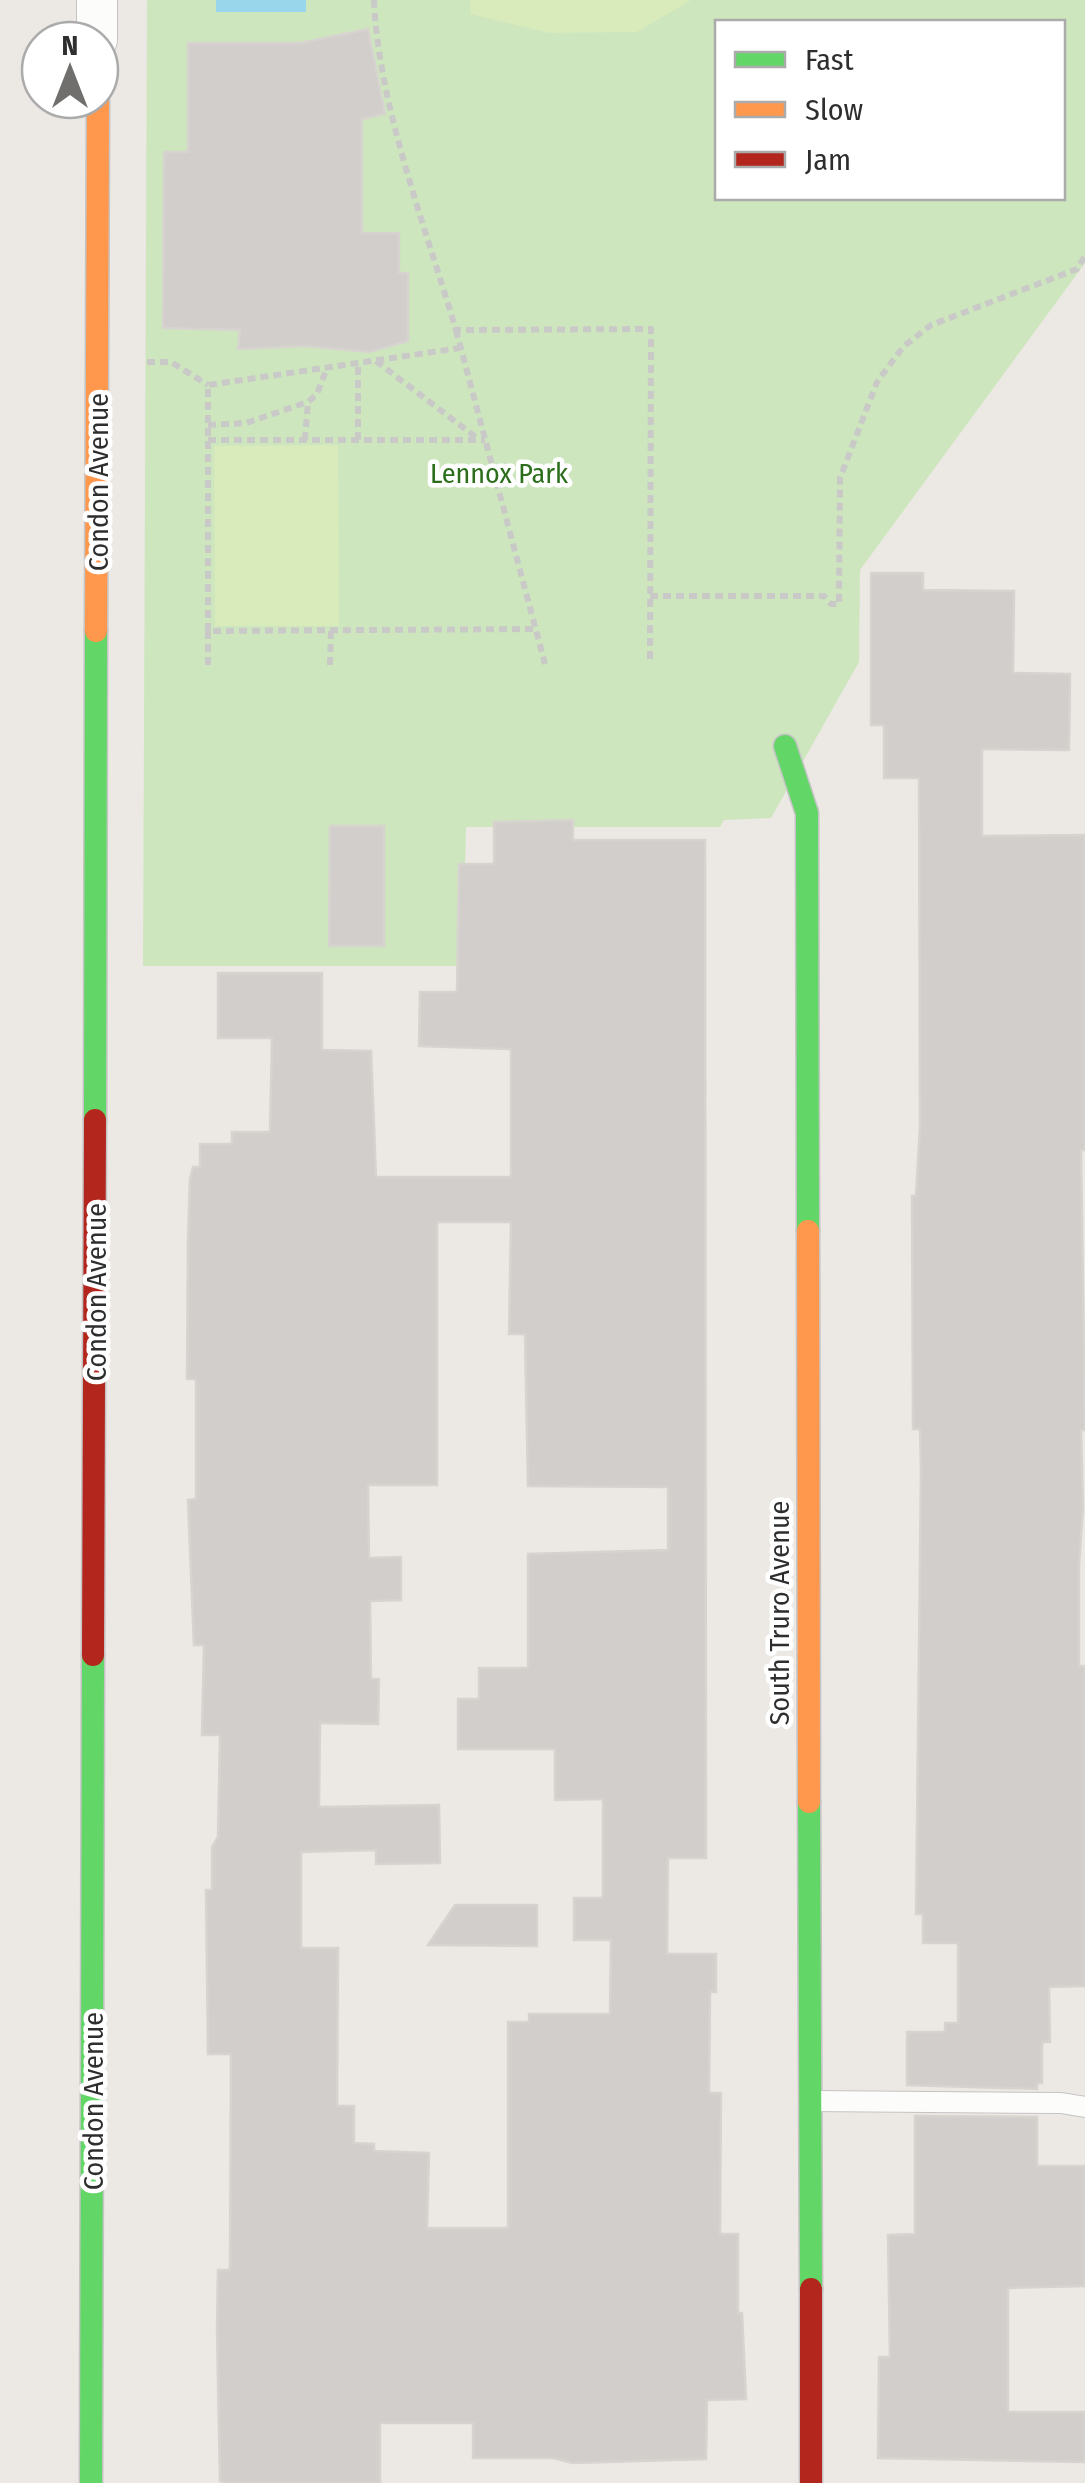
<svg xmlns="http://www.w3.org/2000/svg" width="1085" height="2483" viewBox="0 0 1085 2483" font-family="'Fira Sans Condensed',sans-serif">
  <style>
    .green { fill: #cee6be; fill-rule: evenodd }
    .pitch { fill: #d9eabb }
    .water { fill: #99d6ec }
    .building { fill: #d1cecb; stroke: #d7d4d0; stroke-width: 2.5; fill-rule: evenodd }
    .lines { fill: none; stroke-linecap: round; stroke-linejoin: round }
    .lane-casing { stroke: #c5c4c5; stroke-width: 22 }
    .street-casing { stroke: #c5c4c5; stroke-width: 42 }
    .fast-casing { stroke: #c5c4c5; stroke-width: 25 }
    .slow-casing { stroke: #c5c4c5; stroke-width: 25 }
    .jam-casing { stroke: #c5c4c5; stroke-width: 25 }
    .path { stroke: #c9c9c8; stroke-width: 6; stroke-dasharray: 8 5; stroke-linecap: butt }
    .lane { stroke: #fcfcfb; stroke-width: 20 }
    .street { stroke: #fcfcfb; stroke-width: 40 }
    .fast { stroke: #63d668; stroke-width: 22 }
    .slow { stroke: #ff974d; stroke-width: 22 }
    .jam { stroke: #b3261e; stroke-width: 22 }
    .labels { text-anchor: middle; stroke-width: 9; stroke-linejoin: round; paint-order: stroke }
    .park-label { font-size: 28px; fill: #2c6e1b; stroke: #fff }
    .street-label { font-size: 28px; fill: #2e2e2e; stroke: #fff }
  </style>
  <rect width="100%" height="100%" fill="#ece8e4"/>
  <!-- green -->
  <path class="green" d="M147,0H1085V263L860,570L859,662L771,818L724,820L720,827H466L463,966H143ZM718,22H1062V198H718Z"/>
  <!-- pitch -->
  <g class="pitch">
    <polygon points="470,0 691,0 637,32 549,33 471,14"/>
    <polygon points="338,445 339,626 215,626 214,446"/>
  </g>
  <!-- water -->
  <rect class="water" x="216" y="0" width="90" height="12"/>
  <!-- building -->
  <g class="building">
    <polygon points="368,29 385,114 362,119 362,233 399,233 399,273 408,273 408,341 369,352 304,346 238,349 240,330 163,328 164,152 188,152 188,43 300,43"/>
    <polygon points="871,573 923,573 923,590 1014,591 1013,673 1070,674 1069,750 982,749 982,836 1085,835 1085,1150 1081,1150 1085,1430 1081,1430 1083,1507 1079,1565 1079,1666 1085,1666 1085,1986 1049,1987 1050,2042 1042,2042 1042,2083 1037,2083 1037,2089 907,2085 907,2032 945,2032 945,2023 958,2023 958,1943 923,1943 923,1914 916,1914 921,1469 920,1429 913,1429 912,1196 916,1196 920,1126 919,778 884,778 884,725 871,725"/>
    <path d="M573,820V840H705L706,1858H668L667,1954H716V1992H710L709,2093H721L720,2234H738V2313H742L746,2399L707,2400L706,2459L573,2463L553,2458H473V2423H380V2483H229L220,2481L217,2330L218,2270H230L231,2054H208L206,1890H212V1847L218,1837L220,1735H202L204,1645H194L188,1500L196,1499V1379H187L188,1239L190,1179L193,1167H200V1144H232V1132H270L272,1038H218V973H322V1050L371,1051L376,1177H511V1049L419,1046L420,992H457L459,864H494V822ZM437,1222H511L509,1334H525L528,1486L668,1487V1550L528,1554V1668H479V1699H458V1749H555V1800L603,1799V1898H574V1940H611L610,2014H529V2022H508V2228H427L429,2153L374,2151V2144L354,2143V2106H337L338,1948H301V1852L376,1850V1864L440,1863L439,1805L319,1807L320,1723L378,1724L379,1679H371L370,1601L401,1600V1557L369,1558L368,1485H437Z"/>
    <polygon points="330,826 384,826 384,946 329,946"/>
    <polygon points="455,1905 537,1905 537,1946 428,1945"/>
    <polygon points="915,2116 1037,2117 1037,2166 1085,2166 1085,2286 1008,2288 1008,2412 1085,2412 1085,2462 878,2458 879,2357 890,2357 888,2235 915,2234"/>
  </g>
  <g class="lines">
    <!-- lane casing -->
    <g class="lane-casing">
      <polyline id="lane" points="811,2101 1061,2103 1085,2107"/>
    </g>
    <!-- street casing -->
    <g class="street-casing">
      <polyline id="street" points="97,0 97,40"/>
    </g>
    <!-- fast casing -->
    <g class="fast-casing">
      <g id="fast">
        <polyline points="785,746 807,813 808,1231"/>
        <polyline points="95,1120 96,631"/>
        <polyline points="809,1802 811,2289"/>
        <polyline points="91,2483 93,1655"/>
      </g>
    </g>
    <!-- slow casing -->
    <g class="slow-casing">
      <g id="slow">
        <polyline points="96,631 98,100"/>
        <polyline points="808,1231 809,1802"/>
      </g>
    </g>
    <!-- jam casing -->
    <g class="jam-casing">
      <g id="jam">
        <polyline points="93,1655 95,1120"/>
        <polyline points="811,2289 811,2483"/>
      </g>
    </g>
    <!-- path -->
    <g class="path">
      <path d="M374,0C378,104 426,229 456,330L651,329L650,664"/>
      <polyline points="456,330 545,664"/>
      <polyline points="376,361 477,438"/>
      <polyline points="147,362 171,362 208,385"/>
      <polyline points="208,425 246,423 308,402"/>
      <polyline points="208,440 485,440"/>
      <polyline points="305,440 308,402 317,394 327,368"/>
      <polyline points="358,440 358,363"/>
      <polyline points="650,596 824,596 831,604 839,604 840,478 877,382 903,347 931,325 1077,269 1085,256"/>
      <polyline points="208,631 208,385 460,348"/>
      <polyline points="208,665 208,631 536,629"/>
      <polyline points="330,665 331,631"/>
    </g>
    <!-- lane -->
    <use href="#lane" class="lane"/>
    <!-- street -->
    <use href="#street" class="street"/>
    <!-- fast -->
    <use href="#fast" class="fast"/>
    <!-- slow -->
    <use href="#slow" class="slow"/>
    <!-- jam -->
    <use href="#jam" class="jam"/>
  </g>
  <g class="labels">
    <!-- park labels -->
    <g class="park-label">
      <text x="499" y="483">Lennox Park</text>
    </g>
    <!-- street labels -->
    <g class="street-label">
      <text transform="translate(98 482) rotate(-90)" y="10">Condon Avenue</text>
      <text transform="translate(96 1292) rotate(-90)" y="10">Condon Avenue</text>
      <text transform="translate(779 1613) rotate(-90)" y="10">South Truro Avenue</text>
      <text transform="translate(93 2101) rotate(-90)" y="10">Condon Avenue</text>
    </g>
  </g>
  <!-- legend -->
  <rect x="715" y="20" width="350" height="180" fill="#ffffff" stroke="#ababab" stroke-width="2.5"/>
  <rect x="735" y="52" width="50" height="15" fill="#63d668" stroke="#ababab" stroke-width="2.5"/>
  <text x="805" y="70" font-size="30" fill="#2e2e2e">Fast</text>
  <rect x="735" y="102" width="50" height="15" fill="#ff974d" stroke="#ababab" stroke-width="2.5"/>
  <text x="805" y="120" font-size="30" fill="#2e2e2e">Slow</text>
  <rect x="735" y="152" width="50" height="15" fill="#b3261e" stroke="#ababab" stroke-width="2.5"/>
  <text x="805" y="170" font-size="30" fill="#2e2e2e">Jam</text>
  <!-- north arrow -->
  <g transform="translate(70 70)"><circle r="48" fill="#ffffff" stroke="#ababab" stroke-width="2.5"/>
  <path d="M0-8L18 38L0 25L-18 38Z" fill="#706f6e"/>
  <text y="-15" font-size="28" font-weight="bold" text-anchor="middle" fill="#2e2e2e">N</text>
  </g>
</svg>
